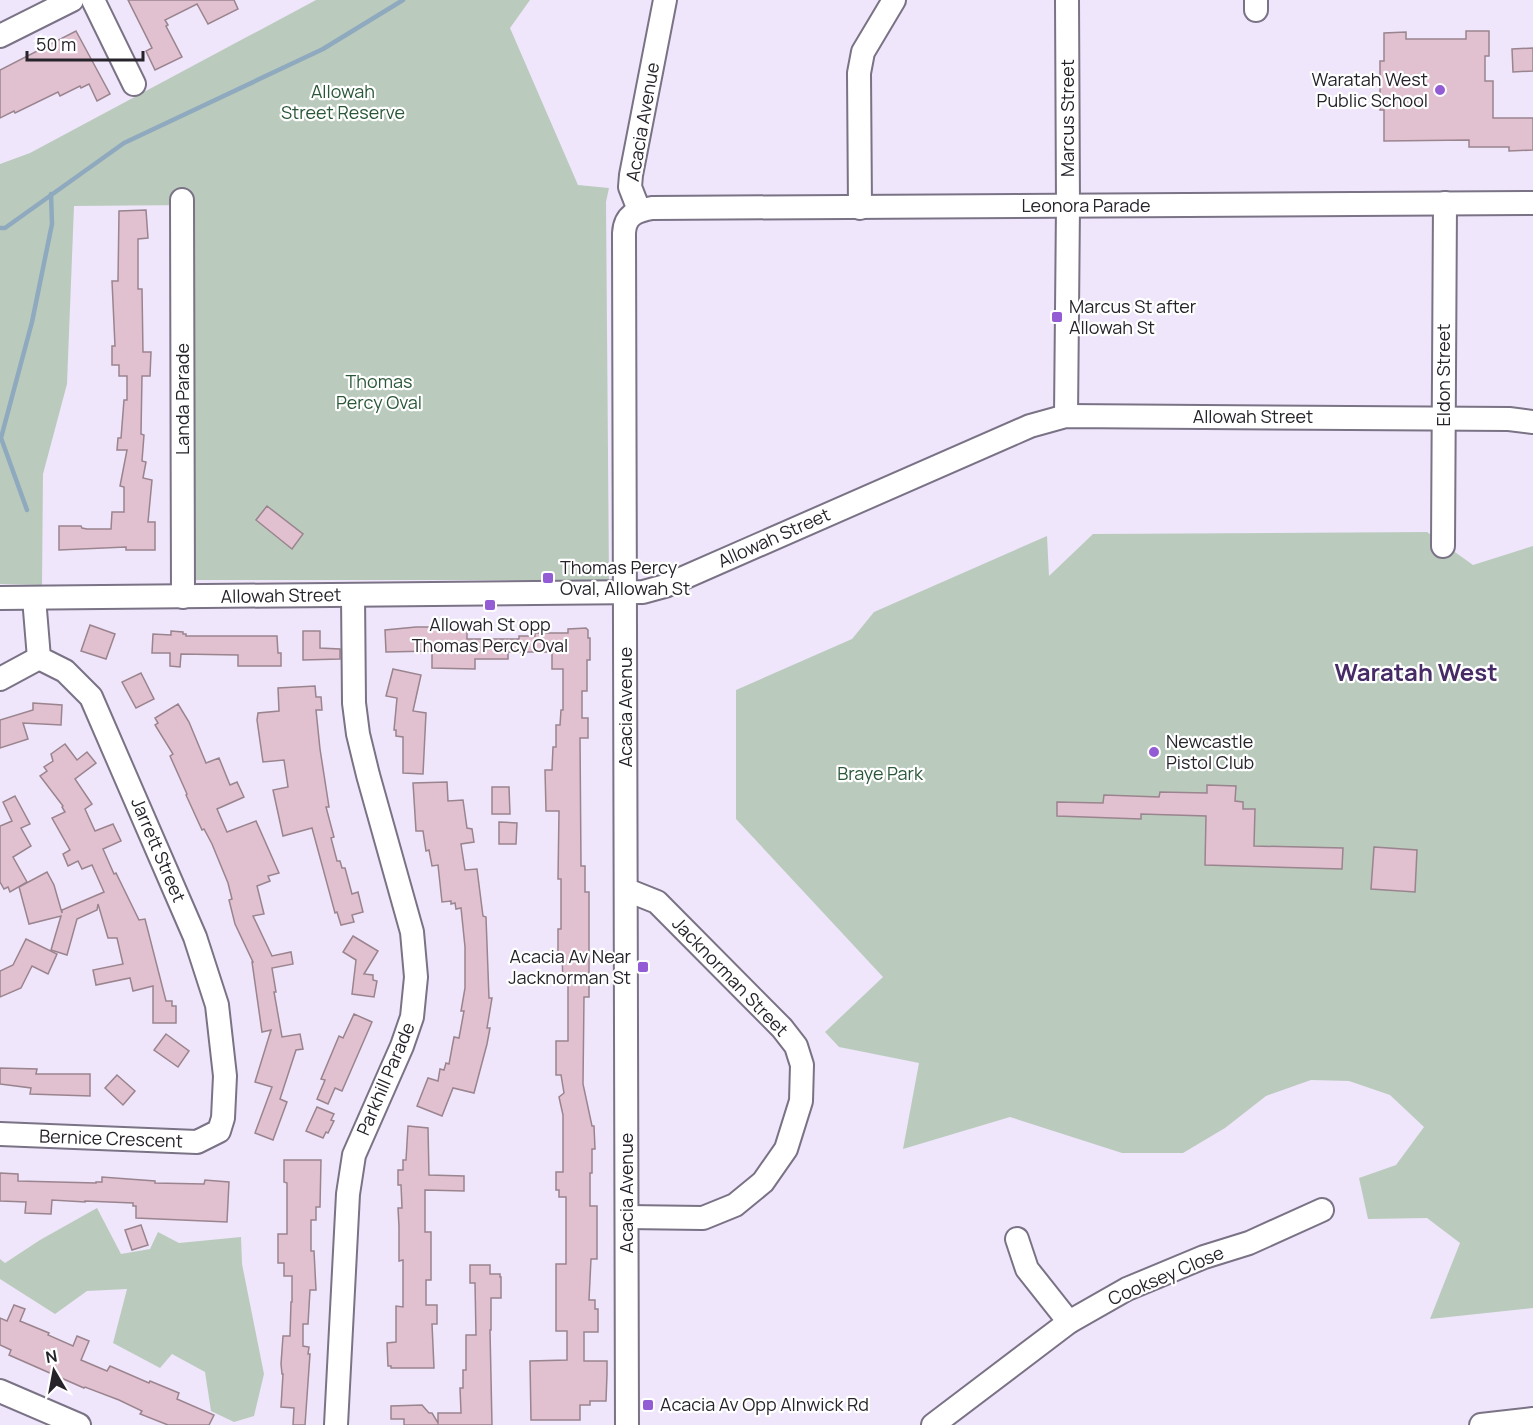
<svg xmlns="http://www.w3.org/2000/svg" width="1533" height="1425" viewBox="0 0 1533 1425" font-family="Manrope,sans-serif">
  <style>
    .green { fill: #bacbbd }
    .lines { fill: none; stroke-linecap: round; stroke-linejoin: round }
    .stream { stroke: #8fa9bf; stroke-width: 4.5 }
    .building { fill: #e1c0d0; stroke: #9a848e; stroke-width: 1.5 }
    .minor-casing { stroke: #7a7285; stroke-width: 26 }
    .minor { stroke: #fff; stroke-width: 22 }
    .poi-dot { fill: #945cd4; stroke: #fff; stroke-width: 2 }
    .labels { text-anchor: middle; stroke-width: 4.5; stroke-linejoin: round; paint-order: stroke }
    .poi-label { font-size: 18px; fill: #27232b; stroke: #fff; text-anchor: start }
    .park-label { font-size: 18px; fill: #2a5738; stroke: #fff }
    .street-label { font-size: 18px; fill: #27232b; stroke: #fff }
    .district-label { font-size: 24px; font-weight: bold; fill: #462b66; stroke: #fff }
  </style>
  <rect width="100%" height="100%" fill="#efe6fb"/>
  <!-- green -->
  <g class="green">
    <polygon points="316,0 530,0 510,28 578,185 609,188 606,202 609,580 191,580 189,205 74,206 67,384 43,474 42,585 0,584 0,164 30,153"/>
    <polygon points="1427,532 1473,565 1533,546 1533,1308 1430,1319 1460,1243 1427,1218 1368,1219 1359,1178 1396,1165 1424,1127 1390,1095 1349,1081 1311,1080 1266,1096 1225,1128 1183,1153 1122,1153 1010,1117 903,1149 919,1063 839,1047 825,1032 883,977 736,819 736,690 852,639 874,612 1047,536 1049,576 1093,534"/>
    <polygon points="97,1208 121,1254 150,1249 158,1232 179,1243 241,1237 242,1264 264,1374 254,1416 234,1422 211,1411 205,1372 172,1354 160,1368 113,1343 127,1289 87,1291 55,1314 0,1279 0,1259 5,1263 40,1240"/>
  </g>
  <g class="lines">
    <!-- stream -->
    <g class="stream">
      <polyline points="0,228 5,228 124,143 323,49 403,0"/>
      <polyline points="27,510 1,438 32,322 52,224 51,194"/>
    </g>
  </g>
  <!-- building -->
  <g class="building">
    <polygon points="128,0 234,0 238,9 208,24 197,4 165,20 168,25 166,26 182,57 155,70 146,51 152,48"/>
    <polygon points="76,31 110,94 97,101 89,84 81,88 80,86 60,96 58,92 15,113 14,111 0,118 0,70"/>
    <polygon points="1466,31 1489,31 1489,56 1485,56 1485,81 1493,81 1493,118 1533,118 1533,150 1509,151 1509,147 1469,147 1469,140 1384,141 1384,110 1380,110 1380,61 1384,61 1384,33 1406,32 1406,39 1466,39"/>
    <polygon points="1533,48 1533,71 1513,72 1512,49"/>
    <polygon points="146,210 148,238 138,239 138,289 142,289 143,352 151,352 150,376 142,376 141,434 144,435 142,461 146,462 143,478 152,480 148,522 155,522 155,550 126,550 126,547 59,550 59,526 81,526 82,528 87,529 111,529 112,512 124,512 124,487 120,486 127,450 117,450 118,438 121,438 124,400 127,400 127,376 119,376 119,365 112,365 112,346 115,346 112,281 118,281 119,211"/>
    <polygon points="267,506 303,534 292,549 256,520"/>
    <polygon points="90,625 115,634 106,659 81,651"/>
    <polygon points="416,627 442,627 443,630 467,630 467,639 519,639 519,636 535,636 535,633 568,633 568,629 586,628 588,630 588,638 590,638 590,660 587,660 587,691 582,691 582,718 588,718 588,738 580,738 581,866 585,866 585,892 589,892 589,997 584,997 583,1084 592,1126 594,1126 595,1149 592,1149 592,1173 590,1173 590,1206 597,1206 597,1259 591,1259 589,1300 595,1300 595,1309 598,1309 598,1332 584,1332 584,1361 607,1361 607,1374 606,1401 590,1401 590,1405 580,1405 580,1420 531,1420 530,1361 567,1360 567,1331 556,1331 556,1264 566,1264 566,1197 559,1197 559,1190 556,1190 556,1172 563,1172 563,1115 559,1097 564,1093 561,1075 556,1075 556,1041 568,1041 568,983 563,983 562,953 558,953 558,929 561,929 561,879 558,879 559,811 546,811 545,770 552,770 553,747 556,747 556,725 560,725 561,710 563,710 563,669 552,669 552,652 508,652 508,659 475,659 475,669 432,668 432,651 386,652 385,630"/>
    <polygon points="171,631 183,632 183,634 186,634 186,636 277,636 278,653 281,653 281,666 238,666 238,655 181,654 180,667 170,666 170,653 152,653 153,634 171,635"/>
    <polygon points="303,631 320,631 320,648 340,649 340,659 303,660"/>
    <polygon points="393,669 421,675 413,711 426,713 423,774 403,773 403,737 396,736 396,730 394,730 397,698 386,696"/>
    <polygon points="141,673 154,699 136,708 122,682"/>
    <polygon points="315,686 316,697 321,697 322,710 316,710 320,749 329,807 326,807 334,837 331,838 337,861 340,861 342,868 345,868 352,894 358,892 363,912 352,915 354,922 341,925 337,912 335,913 312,828 283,836 273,790 288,787 284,760 263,762 257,720 258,713 279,711 278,688"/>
    <polygon points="33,703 62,705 61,725 23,723 28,739 0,748 0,720 33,710"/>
    <polygon points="178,704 189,722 206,763 219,758 230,785 237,782 244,797 217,809 227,832 256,821 279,873 268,876 270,881 257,886 264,914 253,916 272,956 291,952 293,964 272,968 276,992 274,992 282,1037 300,1034 303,1049 296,1050 280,1099 287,1102 273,1140 255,1133 272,1087 255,1082 271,1030 262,1032 252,962 253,962 235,924 229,900 232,899 228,883 212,844 204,829 202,830 186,795 187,794 170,756 173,754 155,725 158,723 155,718"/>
    <polygon points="65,744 77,760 87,752 96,763 75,779 92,804 85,809 95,831 113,824 121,841 103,849 114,874 116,873 139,920 145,919 166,1001 172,1001 172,1006 176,1006 176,1023 153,1023 153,986 133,991 130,978 96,985 93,970 123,964 117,938 108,938 98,904 97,910 77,919 67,955 51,950 61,916 29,924 19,887 47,872 54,885 62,913 62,910 104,892 92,865 82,869 78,861 68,866 63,854 70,850 52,818 65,812 62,807 63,806 40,776 47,771 44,767 53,761 51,754"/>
    <polygon points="447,782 448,801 463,800 467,828 472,829 474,842 461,844 465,870 477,869 483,916 486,917 489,998 492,998 487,1028 490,1028 487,1044 474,1093 453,1088 442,1116 417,1106 428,1078 438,1081 440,1069 444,1070 446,1063 449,1064 454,1037 459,1038 464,1011 461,1011 465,988 465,947 461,908 456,909 455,903 451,904 451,901 442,902 438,865 432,866 429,850 426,851 423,831 416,831 413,783"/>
    <polygon points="1207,785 1236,786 1235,801 1243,802 1243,809 1255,809 1254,846 1343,848 1342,869 1205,865 1206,816 1141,814 1141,819 1057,816 1057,802 1103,803 1104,795 1159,797 1160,792 1207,793"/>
    <polygon points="492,787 509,787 510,814 492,814"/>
    <polygon points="15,796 30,824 21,828 31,846 13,857 27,882 10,892 8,887 4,889 0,882 0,826 12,821 3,802"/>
    <polygon points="499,822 517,823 516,844 499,844"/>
    <polygon points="1374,847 1417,850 1415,892 1371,889"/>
    <polygon points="353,936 378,951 364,974 373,975 373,980 377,981 374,997 352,994 356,960 343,952"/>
    <polygon points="26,939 57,954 48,974 32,966 21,988 0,997 0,971 13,965"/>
    <polygon points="354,1014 372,1022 342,1091 335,1088 328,1104 317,1099 325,1080 321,1079 339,1036 343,1038"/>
    <polygon points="166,1034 189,1051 178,1067 154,1050"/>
    <polygon points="0,1068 37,1069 36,1074 90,1074 90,1096 30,1094 31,1088 0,1084"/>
    <polygon points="117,1075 135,1091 123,1105 105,1088"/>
    <polygon points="317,1107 334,1114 331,1120 334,1121 328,1133 326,1132 323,1138 306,1131"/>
    <polygon points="408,1126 428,1128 429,1175 464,1176 464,1191 425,1190 425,1232 431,1232 431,1280 426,1280 426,1305 437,1305 437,1324 432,1324 434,1368 391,1368 391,1366 388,1366 387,1343 396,1342 396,1306 403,1307 403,1260 399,1261 399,1226 398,1208 402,1208 401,1185 398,1185 398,1170 403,1170 403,1160 406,1160"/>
    <polygon points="284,1160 321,1160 320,1207 316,1207 316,1220 311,1220 311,1251 314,1251 316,1290 310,1290 308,1324 303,1324 303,1346 309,1347 308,1354 310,1354 305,1425 293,1425 294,1408 281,1407 283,1374 282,1374 281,1364 283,1336 290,1336 291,1302 292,1302 292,1276 284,1276 284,1263 278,1263 278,1234 287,1234 287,1183 284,1182"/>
    <polygon points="0,1173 18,1174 18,1181 96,1183 96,1182 102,1182 102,1177 155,1181 155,1183 204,1184 205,1180 229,1182 227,1222 136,1218 136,1206 133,1206 133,1203 85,1201 85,1202 52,1200 51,1214 25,1213 26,1202 0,1201"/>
    <polygon points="141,1225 148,1245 132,1250 125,1230"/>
    <polygon points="470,1265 490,1265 490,1274 500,1274 500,1277 501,1277 501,1298 491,1298 491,1330 490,1330 492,1425 404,1425 404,1419 391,1419 391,1406 422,1405 429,1413 432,1413 438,1423 438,1413 461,1413 460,1388 463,1388 463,1370 466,1370 466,1335 476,1335 475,1283 470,1283"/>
    <polygon points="14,1305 25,1309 20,1321 49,1333 48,1335 73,1346 77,1336 89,1341 81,1360 107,1371 110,1366 149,1383 150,1381 179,1393 177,1399 214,1415 209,1425 168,1425 140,1414 142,1411 119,1400 85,1387 84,1388 9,1355 11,1350 0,1345 0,1318 7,1321"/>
  </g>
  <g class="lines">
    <!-- minor casing -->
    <g class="minor-casing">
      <g id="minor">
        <polyline points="93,0 134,84"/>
        <polyline points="1256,0 1256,10"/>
        <polyline points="0,36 72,0"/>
        <polyline points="182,200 183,597"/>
        <polyline points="860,208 859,73 863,52 894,0"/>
        <polyline points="639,210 630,187 631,175 665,0"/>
        <polyline points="1066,416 1068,206 1067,0"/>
        <polyline points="1443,546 1445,203"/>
        <polyline points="0,598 643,592 665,586 1030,426 1066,416 1509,419 1533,422"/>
        <polyline points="0,679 39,658"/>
        <polyline points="627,890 657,902 782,1028 796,1046 802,1065 801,1101 786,1149 763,1182 735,1205 703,1218 627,1217"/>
        <polyline points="0,1134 197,1142 219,1131 223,1118 225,1076 217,1005 195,937 91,697 65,671 39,658 34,598"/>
        <polyline points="1017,1239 1027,1269 1069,1322"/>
        <polyline points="0,1391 79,1425"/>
        <polyline points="336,1425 348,1194 354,1155 402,1046 412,1017 416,977 412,932 368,775 358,734 354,703 353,595"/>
        <path d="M627,1425L624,233C625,215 636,211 652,208L1533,203"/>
        <polyline points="933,1425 1069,1322 1127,1289 1204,1257 1249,1243 1322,1210"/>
        <polyline points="1481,1425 1533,1419"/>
      </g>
    </g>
    <!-- minor -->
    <use href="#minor" class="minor"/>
  </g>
  <!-- markers -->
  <g class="poi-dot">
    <circle cx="1440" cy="90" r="6"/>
    <rect x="1051" y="311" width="12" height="12" rx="3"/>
    <rect x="542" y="572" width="12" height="12" rx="3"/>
    <rect x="484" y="599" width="12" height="12" rx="3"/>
    <circle cx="1154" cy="752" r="6"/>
    <rect x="637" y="961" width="12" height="12" rx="3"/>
    <rect x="642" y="1399" width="12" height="12" rx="3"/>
  </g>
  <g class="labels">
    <!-- poi labels -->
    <g class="poi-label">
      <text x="1428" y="86" text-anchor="end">Waratah West<tspan x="1428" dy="21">Public School</tspan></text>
      <text x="1069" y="313">Marcus St after<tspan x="1069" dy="21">Allowah St</tspan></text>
      <text x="560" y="574">Thomas Percy<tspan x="560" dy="21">Oval, Allowah St</tspan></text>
      <text x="490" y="631" text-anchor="middle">Allowah St opp<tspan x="490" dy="21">Thomas Percy Oval</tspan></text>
      <text x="1166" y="748">Newcastle<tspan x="1166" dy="21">Pistol Club</tspan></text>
      <text x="631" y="963" text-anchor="end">Acacia Av Near<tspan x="631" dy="21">Jacknorman St</tspan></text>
      <text x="660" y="1411">Acacia Av Opp Alnwick Rd</text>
    </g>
    <!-- park labels -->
    <g class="park-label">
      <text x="343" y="98">Allowah<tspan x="343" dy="21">Street Reserve</tspan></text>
      <text x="379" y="388">Thomas<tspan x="379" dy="21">Percy Oval</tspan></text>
      <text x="880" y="780">Braye Park</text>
    </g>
    <!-- street labels -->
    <g class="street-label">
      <text transform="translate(1068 118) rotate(-90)" y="6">Marcus Street</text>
      <text transform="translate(643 122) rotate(-80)" y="6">Acacia Avenue</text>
      <text x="1086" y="212">Leonora Parade</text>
      <text transform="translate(1444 375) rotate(-90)" y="6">Eldon Street</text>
      <text transform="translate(183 399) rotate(-90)" y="6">Landa Parade</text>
      <text x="1253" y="423">Allowah Street</text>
      <text transform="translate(774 538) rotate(-24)" y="6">Allowah Street</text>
      <text transform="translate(281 596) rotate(-1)" y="6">Allowah Street</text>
      <text transform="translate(626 707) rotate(-90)" y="6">Acacia Avenue</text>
      <text transform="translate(158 850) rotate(67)" y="6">Jarrett Street</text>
      <text transform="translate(730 977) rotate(46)" y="6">Jacknorman Street</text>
      <text transform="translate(386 1079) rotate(-67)" y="6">Parkhill Parade</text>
      <text transform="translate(111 1139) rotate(2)" y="6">Bernice Crescent</text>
      <text transform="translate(627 1193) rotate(-90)" y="6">Acacia Avenue</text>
      <text transform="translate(1166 1276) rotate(-23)" y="6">Cooksey Close</text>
    </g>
    <!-- district labels -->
    <g class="district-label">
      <text x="1416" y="681">Waratah West</text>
    </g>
  </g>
  <!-- north arrow -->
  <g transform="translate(54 1371) rotate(350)" stroke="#ffffff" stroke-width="4.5" paint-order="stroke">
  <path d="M0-4.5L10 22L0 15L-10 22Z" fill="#27232b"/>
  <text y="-9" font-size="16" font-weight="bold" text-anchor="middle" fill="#27232b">N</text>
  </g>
  <!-- scale -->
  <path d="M27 51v9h116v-9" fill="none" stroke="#27232b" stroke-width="3"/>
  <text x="36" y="51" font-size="18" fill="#27232b" stroke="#ffffff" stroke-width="4.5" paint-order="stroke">50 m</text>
</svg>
